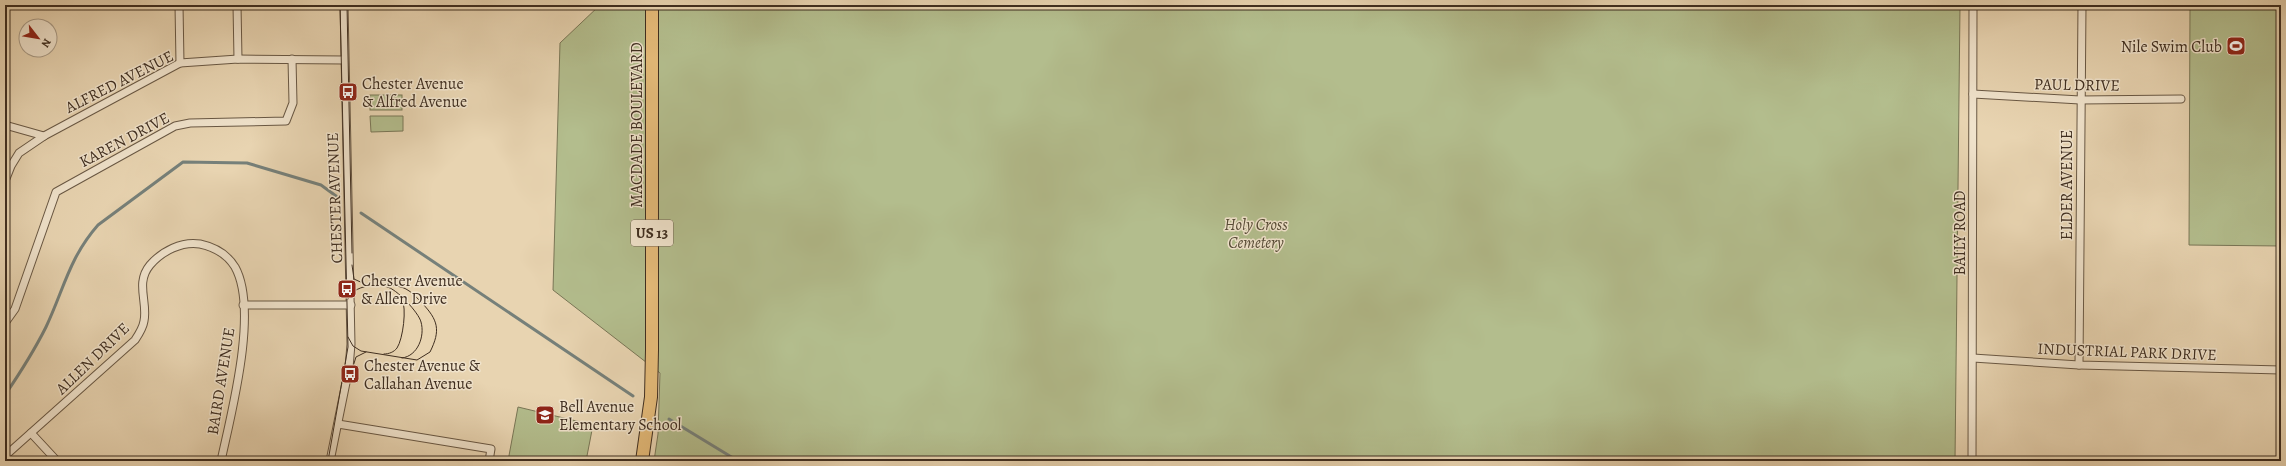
<svg xmlns="http://www.w3.org/2000/svg" width="2286" height="466" viewBox="0 0 2286 466" font-family="Alegreya,serif">
  <style>
    .green { fill: #b3bd8d; stroke: #797656 }
    .lines { fill: none; stroke-linecap: round; stroke-linejoin: round }
    .stream { stroke: #76807a; stroke-width: 3 }
    .minor-casing { stroke: #695844; stroke-width: 9 }
    .primary-casing { stroke: #3f2e20; stroke-width: 14 }
    .minor { stroke: #f0e3cc; stroke-width: 7 }
    .primary { stroke: #e4ba78; stroke-width: 12 }
    .tram { stroke: #3f2e20; stroke-width: 1 }
    .labels { text-anchor: middle; stroke-width: 3; stroke-linejoin: round; paint-order: stroke }
    .shield { fill: #f0e3cc; stroke: #746454; stroke-width: 1 }
    .shield-label { font-size: 15px; font-weight: bold; fill: #3f2e20 }
    .poi-label { font-size: 16px; fill: #3f2e20; stroke: #f0e3cc; text-anchor: start }
    .street-label { font-size: 16px; fill: #3f2e20; stroke: #f0e3cc }
    .park-label { font-size: 16px; font-style: italic; fill: #564b36; stroke: #f0e3cc }
  </style>
  <rect width="100%" height="100%" fill="#e8d4b1"/>
  <filter id="stains"><feTurbulence type="fractalNoise" baseFrequency=".005" numOctaves="4"/><feColorMatrix values="0 0 0 0 .2 0 0 0 0 .09 0 0 0 0 .02 0 0 0 .5 -.17"/></filter>
  <radialGradient id="worn" r=".72"><stop offset=".6" stop-color="#630" stop-opacity="0"/><stop offset="1" stop-color="#630" stop-opacity=".3"/></radialGradient>
  <!-- green -->
  <g class="green">
    <polygon points="600,5 1960,5 1955,461 654,461 658,434 660,373 553,290 560,43"/>
    <polygon points="2190,5 2281,5 2281,246 2189,245"/>
    <rect x="370" y="95" width="32" height="15"/>
    <polygon points="370,116 403,116 403,131 371,132"/>
    <polygon points="518,407 593,425 586,461 508,461"/>
  </g>
  <g class="lines">
    <!-- stream -->
    <g class="stream">
      <polyline points="361,213 633,396"/>
      <path d="M5,395C20,373 34,351 46,327C64,289 69,258 98,225L183,162L247,163L321,185L336,196"/>
      <polyline points="669,419 738,461"/>
    </g>
    <!-- minor casing -->
    <g class="minor-casing">
      <g id="minor">
        <polyline points="179,5 180,63"/>
        <polyline points="237,5 238,59"/>
        <polyline points="1973,94 2080,100 2181,99"/>
        <polyline points="5,125 44,136"/>
        <polyline points="5,181 11,166 19,153 44,136 180,63 238,59 344,60"/>
        <polyline points="243,305 351,305"/>
        <polyline points="5,323 15,309 56,192 175,126 190,123 286,121 293,103 292,59"/>
        <polyline points="1973,358 2079,365 2281,370"/>
        <polyline points="2079,365 2082,5"/>
        <polyline points="338,424 491,449 489,461"/>
        <polyline points="31,433 57,461"/>
        <path d="M5,456L135,340C139,334 143,328 144,321C148,302 135,283 150,265C162,251 182,241 200,244C214,247 227,254 235,267C259,310 231,414 221,461"/>
        <polyline points="330,461 349,368 351,344 344,5"/>
        <polyline points="1972,461 1973,5"/>
      </g>
    </g>
    <!-- primary casing -->
    <g class="primary-casing">
      <polyline id="primary" points="642,461 651,397 652,350 652,5"/>
    </g>
    <!-- minor -->
    <use href="#minor" class="minor"/>
    <!-- primary -->
    <use href="#primary" class="primary"/>
    <!-- tram -->
    <g class="tram">
      <polyline points="347,5 352,253"/>
      <polyline points="352,265 354,279 367,285"/>
      <path d="M387,287C396,288 419,313 421,322C425,336 418,356 402,358"/>
      <path d="M348,299C353,282 392,282 406,289C412,292 417,298 422,303C438,320 441,330 430,352L417,360L361,351L353,346L348,337"/>
      <path d="M384,354C389,354 394,352 397,348C403,339 407,308 402,299"/>
      <polyline points="350,376 356,357 366,352"/>
      <polyline points="328,461 348,347 340,5"/>
    </g>
  </g>
  <!-- icons -->
  <defs>
    <g id="stadium-square" transform="scale(1)"><rect x="-9" y="-9" width="18" height="18" rx="4" fill="#8f2418" stroke="#f0e3cc"/><path d="M0-5a6.5 5 0 1 0 0 10a6.5 5 0 1 0 0-10ZM-3.5-1.8h7v3.6h-7Z" fill="#fff"/></g>
    <g id="bus-square" transform="scale(1)"><rect x="-9" y="-9" width="18" height="18" rx="4" fill="#8f2418" stroke="#f0e3cc"/><path d="M-5-6H5V4H4V6H2V4H-2V6H-4V4H-5ZM-3.5-4V0h7V-4ZM-3.5 1.2v1.5H-2V1.2ZM2 1.2v1.5H3.5V1.2Z" fill="#fff"/></g>
    <g id="school-square" transform="scale(1)"><rect x="-9" y="-9" width="18" height="18" rx="4" fill="#8f2418" stroke="#f0e3cc"/><path d="M0-5L7-2L0 1L-7-2ZM-4 1L0 2.5L4 1V4Q0 6-4 4Z" fill="#fff"/></g>
  </defs>
  <g fill-rule="evenodd">
    <use href="#stadium-square" x="2236" y="46"/>
    <use href="#bus-square" x="348" y="92"/>
    <use href="#bus-square" x="347" y="289"/>
    <use href="#bus-square" x="350" y="374"/>
    <use href="#school-square" x="545" y="415"/>
  </g>
  <g class="labels">
    <!-- shield labels -->
    <rect class="shield" x="631" y="220" width="42" height="26" rx="3"/>
    <g class="shield-label">
      <text x="652" y="238">US 13</text>
    </g>
    <!-- poi labels -->
    <g class="poi-label">
      <text x="2222" y="52" text-anchor="end">Nile Swim Club</text>
      <text x="362" y="89">Chester Avenue<tspan x="362" dy="18">&amp; Alfred Avenue</tspan></text>
      <text x="361" y="286">Chester Avenue<tspan x="361" dy="18">&amp; Allen Drive</tspan></text>
      <text x="364" y="371">Chester Avenue &amp;<tspan x="364" dy="18">Callahan Avenue</tspan></text>
      <text x="559" y="412">Bell Avenue<tspan x="559" dy="18">Elementary School</tspan></text>
    </g>
    <!-- street labels -->
    <g class="street-label">
      <text transform="translate(119 81) rotate(-27)" y="6">ALFRED AVENUE</text>
      <text transform="translate(2077 84) rotate(1)" y="6">PAUL DRIVE</text>
      <text transform="translate(636 125) rotate(-90)" y="6">MACDADE BOULEVARD</text>
      <text transform="translate(124 139) rotate(-28)" y="6">KAREN DRIVE</text>
      <text transform="translate(2066 185) rotate(-90)" y="6">ELDER AVENUE</text>
      <text transform="translate(334 198) rotate(-92)" y="6">CHESTER AVENUE</text>
      <text transform="translate(1959 233) rotate(-90)" y="6">BAILY ROAD</text>
      <text transform="translate(2127 351) rotate(2)" y="6">INDUSTRIAL PARK DRIVE</text>
      <text transform="translate(92 358) rotate(-44)" y="6">ALLEN DRIVE</text>
      <text transform="translate(220 381) rotate(-81)" y="6">BAIRD AVENUE</text>
    </g>
    <!-- park labels -->
    <g class="park-label">
      <text x="1256" y="230">Holy Cross<tspan x="1256" dy="18">Cemetery</tspan></text>
    </g>
  </g>
  <!-- margin -->
  <rect width="2286" height="466" fill="none" stroke="#e8d4b1" stroke-width="20"/>
  <rect x="6" y="6" width="2274" height="454" fill="none" stroke="#3f2e20" stroke-width="2"/>
  <rect x="10" y="10" width="2266" height="446" fill="none" stroke="#3f2e20"/>
  <!-- north arrow -->
  <g transform="translate(38 38) rotate(121)"><circle r="19" fill="#f0e3cc" stroke="#a99b87"/>
  <path d="M0-3L7 15L0 10L-7 15Z" fill="#8f2418"/>
  <text y="-6" font-size="11" font-weight="bold" text-anchor="middle" fill="#3f2e20">N</text>
  </g>
  <rect width="100%" height="100%" filter="url(#stains)"/>
  <rect width="100%" height="100%" fill="url(#worn)"/>
</svg>
